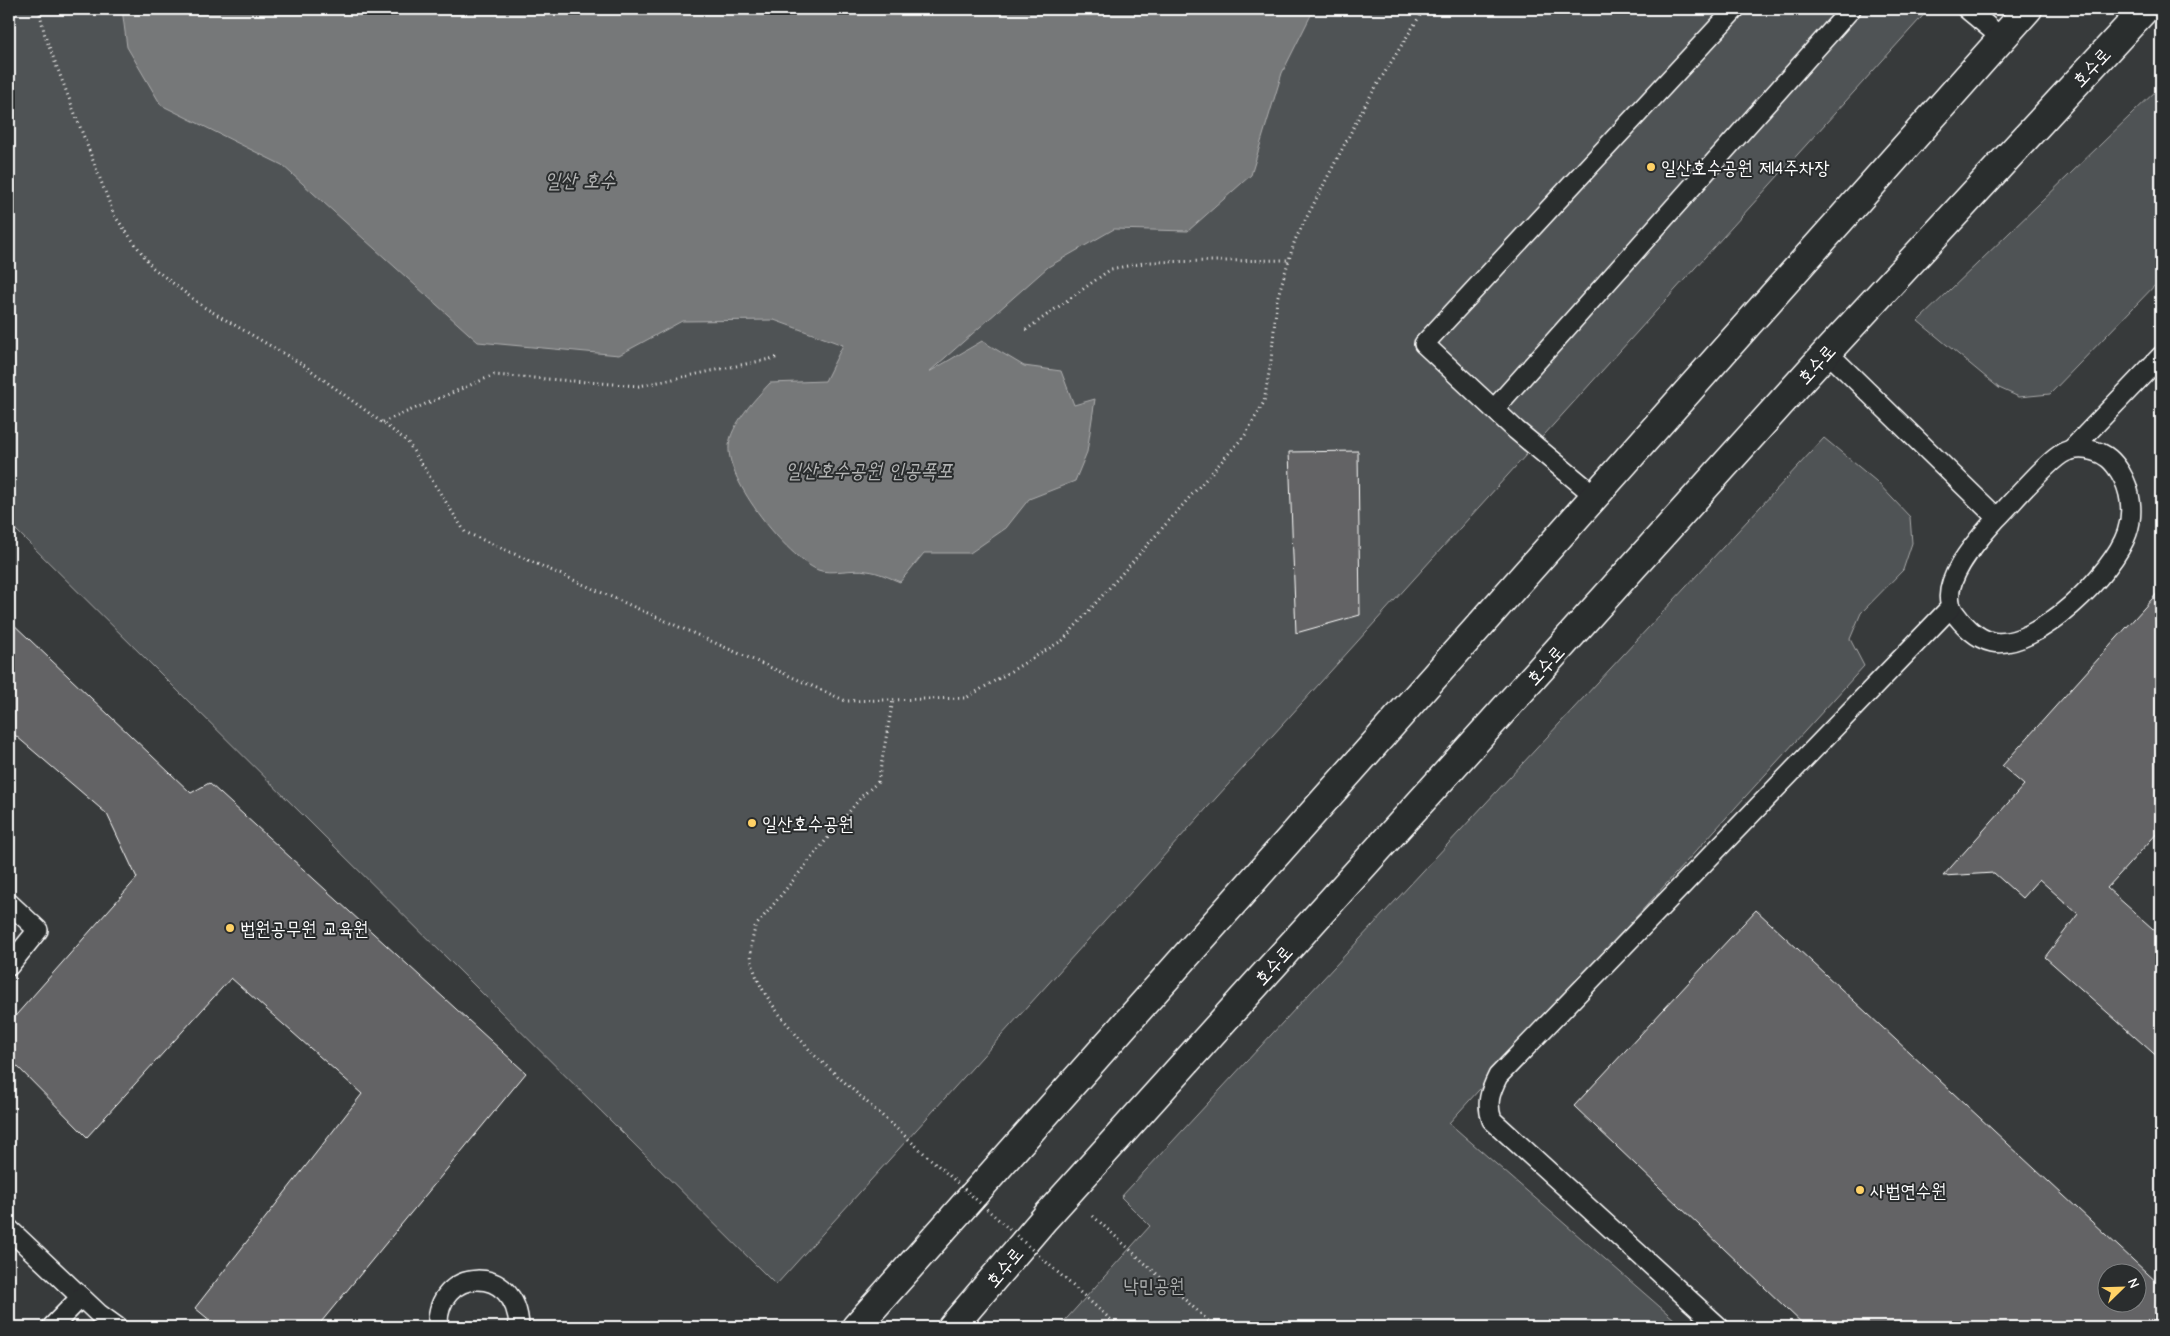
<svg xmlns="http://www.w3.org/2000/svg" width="2170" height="1336" viewBox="0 0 2170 1336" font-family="'Comic Neue','Poor Story',sans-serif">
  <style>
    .green { fill: #505354; stroke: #a8a9aa }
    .water { fill: #767879; stroke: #adaeaf }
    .building { fill: #636465; stroke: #fff; fill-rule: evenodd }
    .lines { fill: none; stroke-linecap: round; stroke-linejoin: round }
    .service-casing { stroke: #fff; stroke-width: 22 }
    .primary-casing { stroke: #fff; stroke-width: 31 }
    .path { stroke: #fff; stroke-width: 3; stroke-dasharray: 1 4; stroke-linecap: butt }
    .service { stroke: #2a2d2e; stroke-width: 19 }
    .primary { stroke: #2a2d2e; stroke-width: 28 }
    .path-bridge { stroke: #fff; stroke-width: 3; stroke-dasharray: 1 4; stroke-linecap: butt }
    .poi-dot { fill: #ffd166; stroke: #2a2d2e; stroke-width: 2 }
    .labels { text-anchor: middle; stroke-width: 4; stroke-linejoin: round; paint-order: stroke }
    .street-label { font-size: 19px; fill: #fff; stroke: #2a2d2e }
    .poi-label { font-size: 19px; fill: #fff; stroke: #2a2d2e; text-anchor: start }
    .park-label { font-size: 19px; fill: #b0b2b2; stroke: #2a2d2e }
    .water-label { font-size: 20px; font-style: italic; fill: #b4b5b5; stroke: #2a2d2e }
  </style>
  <rect width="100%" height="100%" fill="#373a3b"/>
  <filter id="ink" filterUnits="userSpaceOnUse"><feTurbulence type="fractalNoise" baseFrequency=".02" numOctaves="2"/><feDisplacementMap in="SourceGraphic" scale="10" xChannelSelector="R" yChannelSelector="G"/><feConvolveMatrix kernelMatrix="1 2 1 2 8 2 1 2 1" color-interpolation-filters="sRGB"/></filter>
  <g filter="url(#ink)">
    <!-- green -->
    <g class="green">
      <polygon points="9,9 1929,9 776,1285 9,523"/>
      <polygon points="2161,86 2161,279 2050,394 2019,397 1999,388 1918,321"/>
      <polygon points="1824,438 1876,481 1910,517 1912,543 1903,570 1861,613 1850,639 1864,666 1449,1123 1683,1327 1059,1327 1150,1226 1121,1197"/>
    </g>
    <!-- water -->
    <path class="water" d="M122,9H1314L1282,73L1251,175L1188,231L1114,229L1048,267L929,372L982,341L1024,366L1061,371L1074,405L1095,399L1087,452L1075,481L1029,499L1006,528L970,553H924L900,582C890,578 878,572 867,571C854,568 830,575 818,570C787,557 726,481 729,446C730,425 756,398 770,383L825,381L843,345L774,320L682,321L619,355L478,342L282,165L161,105L127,47Z"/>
    <!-- building -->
    <g class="building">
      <polygon points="1358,451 1360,615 1296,633 1289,452"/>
      <polygon points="2161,589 2161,829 2107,888 2161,936 2161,1060 2045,957 2078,914 2039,879 2022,898 1994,873 1943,876 2024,785 2002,766"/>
      <polygon points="9,620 191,793 209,783 526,1073 317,1327 218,1327 195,1308 362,1094 231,978 87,1137 9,1058 9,1023 137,878 107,814 9,730"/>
      <path d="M1756,910L2161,1286V1327H1806L1574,1106ZM2108,1274H2138V1304H2108Z"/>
    </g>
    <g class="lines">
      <!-- service casing -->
      <g class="service-casing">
        <g id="service">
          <polyline points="1967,9 2002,38"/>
          <path d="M1827,352L1997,518C1980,537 1935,585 1954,612C1962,624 1977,639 1992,642C2036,651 2114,572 2127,533C2134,513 2131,490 2120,472C2113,461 2106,454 2094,451C2085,448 2074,448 2065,452C2049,459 2011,504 1997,518"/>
          <polyline points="1494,409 1851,9"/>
          <polyline points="2071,450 2161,356"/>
          <polyline points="1594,495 1516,430 1424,344 1735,9"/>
          <polyline points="9,903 38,930 9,966"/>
          <polyline points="9,1229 99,1314 117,1327"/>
          <polyline points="52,1327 81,1297"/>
          <path d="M438,1327C435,1267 517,1262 519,1327"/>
          <path d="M1719,1327L1492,1120C1486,1103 1490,1092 1498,1076L1951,607"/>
        </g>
      </g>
      <!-- primary casing -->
      <g class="primary-casing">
        <g id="primary">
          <polyline points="856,1327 2028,9"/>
          <polyline points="952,1327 1045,1218 1827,352 2145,9"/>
        </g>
      </g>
      <!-- path -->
      <g class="path">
        <polyline points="39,9 45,36 114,215 152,267 202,306 305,366 407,441 465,532 846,701 966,698 1063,640 1245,435 1264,402 1271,361 1277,299 1295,240 1366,103 1424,9"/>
        <polyline points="1026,330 1111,269 1149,262 1289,260"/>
        <polyline points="383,422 494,375 639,386 780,357"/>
        <polyline points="878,782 893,700"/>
        <polyline points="1093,1216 1215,1327"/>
      </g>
      <!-- service -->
      <use href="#service" class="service"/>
      <!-- primary -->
      <use href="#primary" class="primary"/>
      <!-- path-bridge -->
      <path class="path-bridge" d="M878,782L862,796L755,927C754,934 751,942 751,950C750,987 791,1028 814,1055L1119,1327"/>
    </g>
  </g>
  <!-- markers -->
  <g class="poi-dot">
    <circle cx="1651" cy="167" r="5"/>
    <circle cx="752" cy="823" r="5"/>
    <circle cx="230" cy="928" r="5"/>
    <circle cx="1860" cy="1190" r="5"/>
  </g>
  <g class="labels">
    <!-- street labels -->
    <g class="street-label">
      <text transform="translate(2091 67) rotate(-47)" y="7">호수로</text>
      <text transform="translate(1816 364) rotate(-48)" y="7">호수로</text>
      <text transform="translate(1545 665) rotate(-48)" y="7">호수로</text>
      <text transform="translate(1273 965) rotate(-48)" y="7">호수로</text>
      <text transform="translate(1004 1267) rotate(-50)" y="7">호수로</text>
    </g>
    <!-- poi labels -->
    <g class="poi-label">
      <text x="1661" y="174">일산호수공원 제4주차장</text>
      <text x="762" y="830">일산호수공원</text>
      <text x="240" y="935">법원공무원 교육원</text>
      <text x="1870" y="1197">사법연수원</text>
    </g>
    <!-- park labels -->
    <g class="park-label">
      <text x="1154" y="1292">낙민공원</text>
    </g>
    <!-- water labels -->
    <g class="water-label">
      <text x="580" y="187">일산 호수</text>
      <text x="869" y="477">일산호수공원 인공폭포</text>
    </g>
  </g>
  <!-- margin -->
  <rect width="2170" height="1336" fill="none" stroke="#2a2d2e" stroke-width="30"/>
  <rect x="15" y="15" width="2140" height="1306" fill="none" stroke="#fff" stroke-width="2" filter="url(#ink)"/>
  <!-- north arrow -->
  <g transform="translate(2122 1288) rotate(67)"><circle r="24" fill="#2a2d2e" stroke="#7f8182"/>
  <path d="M0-4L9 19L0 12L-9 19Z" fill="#ffd166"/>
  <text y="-8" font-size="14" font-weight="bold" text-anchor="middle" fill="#ffffff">N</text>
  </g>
</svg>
